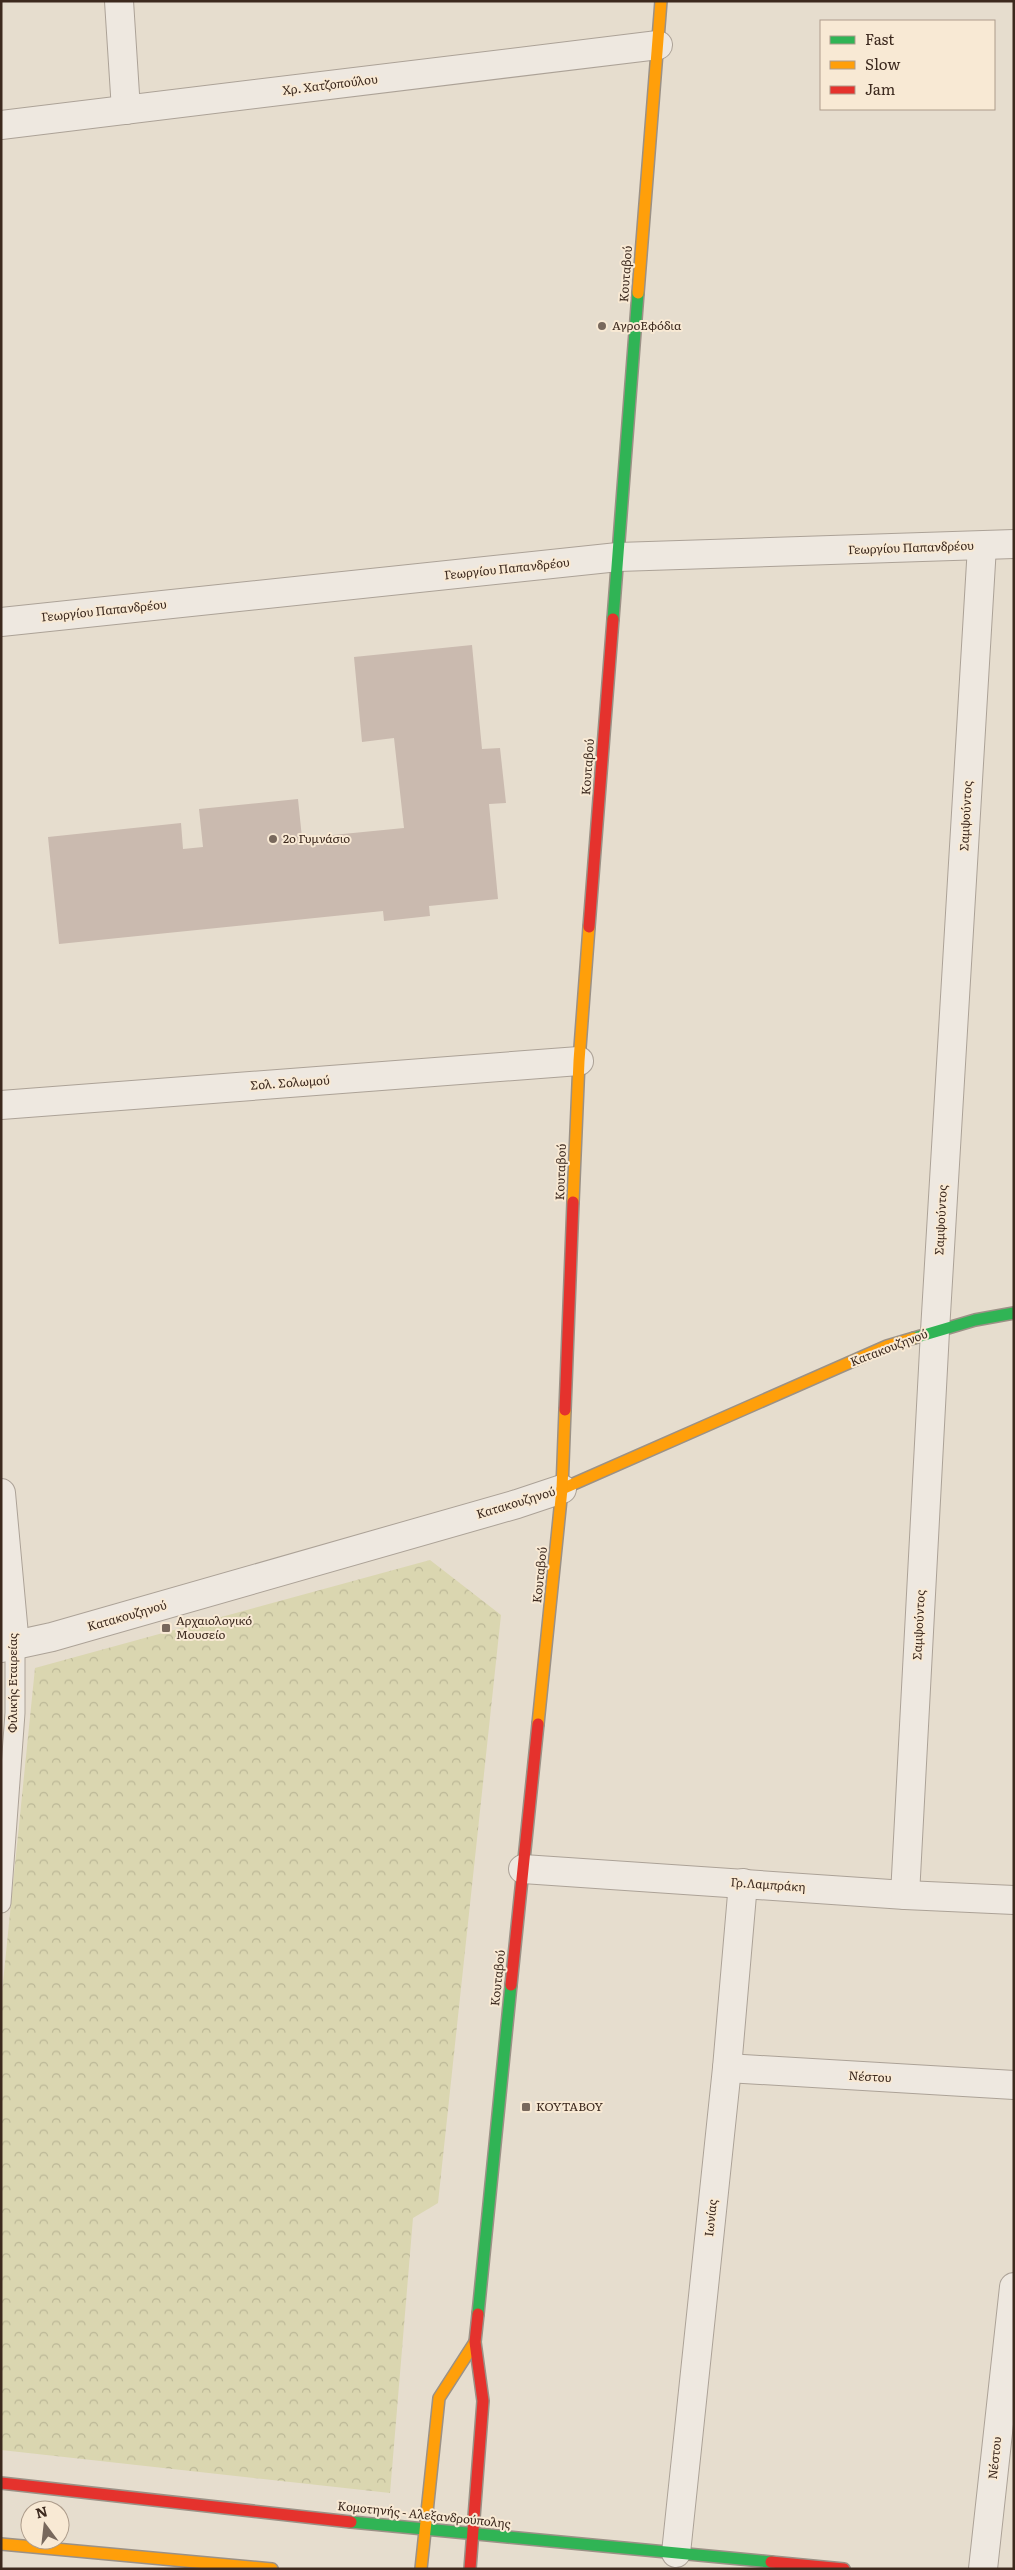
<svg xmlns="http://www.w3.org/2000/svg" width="1015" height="2570" viewBox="0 0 1015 2570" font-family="Literata,serif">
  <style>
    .forest { fill: url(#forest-crowns) }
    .building { fill: #cabaaf }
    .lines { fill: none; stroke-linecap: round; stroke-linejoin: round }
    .lane-casing { stroke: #aca297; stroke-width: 21 }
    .street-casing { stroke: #aca297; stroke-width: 30 }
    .fast-casing { stroke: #9b9186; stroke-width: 14 }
    .slow-casing { stroke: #9b9186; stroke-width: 14 }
    .jam-casing { stroke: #9b9186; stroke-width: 14 }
    .lane { stroke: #eee8e0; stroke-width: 19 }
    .street { stroke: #eee8e0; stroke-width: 28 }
    .fast { stroke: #30b455; stroke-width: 11 }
    .slow { stroke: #ff9f0a; stroke-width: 11 }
    .jam { stroke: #e5322d; stroke-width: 11 }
    .poi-dot { fill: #78685c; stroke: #f8e9d4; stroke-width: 2 }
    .labels { text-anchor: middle; stroke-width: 4; stroke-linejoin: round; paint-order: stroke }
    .street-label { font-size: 12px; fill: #3c291e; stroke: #f8e9d4 }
    .poi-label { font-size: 12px; fill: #3c291e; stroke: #f8e9d4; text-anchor: start }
  </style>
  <defs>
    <pattern id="forest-crowns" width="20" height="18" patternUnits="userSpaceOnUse" patternTransform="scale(1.25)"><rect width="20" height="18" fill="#dad6b0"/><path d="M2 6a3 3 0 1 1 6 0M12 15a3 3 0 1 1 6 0" fill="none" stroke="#bcb897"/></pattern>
  </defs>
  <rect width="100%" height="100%" fill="#e6ddce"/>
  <!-- forest -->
  <polygon class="forest" points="430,1560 501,1615 438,2203 413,2218 390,2493 1,2450 1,2002 35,1668"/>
  <!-- building -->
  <polygon class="building" points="472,645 482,749 500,748 506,803 489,804 498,899 429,906 430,916 384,921 383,911 59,944 48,837 181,823 183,849 203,847 199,809 298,799 302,838 404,828 394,738 362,742 354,657"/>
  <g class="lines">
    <!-- lane casing -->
    <g class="lane-casing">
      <polyline id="lane" points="1,1903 15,1713 15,1646"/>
    </g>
    <!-- street casing -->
    <g class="street-casing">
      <g id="street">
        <polyline points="119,1 126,110"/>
        <polyline points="1,125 658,45"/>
        <polyline points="1,622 618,557 1014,544"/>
        <polyline points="1,1105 579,1061"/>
        <polyline points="1,1493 15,1646"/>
        <polyline points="1,1648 52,1637 517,1504 562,1489"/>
        <polyline points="523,1869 905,1895 1014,1900"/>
        <polyline points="905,1895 935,1331 982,546"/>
        <polyline points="727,2068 1014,2085"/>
        <polyline points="676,2553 727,2068 743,1883"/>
        <polyline points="983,2569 1014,2287"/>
      </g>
    </g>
    <!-- fast casing -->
    <g class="fast-casing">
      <g id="fast">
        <polyline points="613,619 638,293"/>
        <polyline points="914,1338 975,1320 1014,1313"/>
        <polyline points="478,2314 511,1985"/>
        <polyline points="351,2522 771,2562"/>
      </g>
    </g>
    <!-- slow casing -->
    <g class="slow-casing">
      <g id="slow">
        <polyline points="638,293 661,1"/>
        <polyline points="573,1202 579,1061 589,927"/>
        <polyline points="562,1489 887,1346 914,1338"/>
        <polyline points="538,1724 562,1489 565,1410"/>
        <polyline points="1,2544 272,2569"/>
        <polyline points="421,2569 439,2398 475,2342"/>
      </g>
    </g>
    <!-- jam casing -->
    <g class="jam-casing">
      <g id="jam">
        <polyline points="589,927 613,619"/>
        <polyline points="565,1410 573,1202"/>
        <polyline points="511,1985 538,1724"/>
        <polyline points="1,2483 351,2522"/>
        <polyline points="771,2562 844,2569"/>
        <polyline points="470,2569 483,2401 475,2342 478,2314"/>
      </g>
    </g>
    <!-- lane -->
    <use href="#lane" class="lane"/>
    <!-- street -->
    <use href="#street" class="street"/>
    <!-- fast -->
    <use href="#fast" class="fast"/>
    <!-- slow -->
    <use href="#slow" class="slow"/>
    <!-- jam -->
    <use href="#jam" class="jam"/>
  </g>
  <!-- markers -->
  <g class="poi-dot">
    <circle cx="602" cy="326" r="5"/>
    <circle cx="273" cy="839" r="5"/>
    <rect x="161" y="1623" width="10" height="10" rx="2.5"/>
    <rect x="521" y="2102" width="10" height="10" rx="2.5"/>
  </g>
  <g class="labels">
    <!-- street labels -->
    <g class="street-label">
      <text transform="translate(330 85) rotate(-7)" y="4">Χρ. Χατζοπούλου</text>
      <text transform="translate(626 274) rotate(-86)" y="4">Κουταβού</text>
      <text transform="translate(911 548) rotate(-2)" y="4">Γεωργίου Παπανδρέου</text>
      <text transform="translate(507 569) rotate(-6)" y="4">Γεωργίου Παπανδρέου</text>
      <text transform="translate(104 611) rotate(-6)" y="4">Γεωργίου Παπανδρέου</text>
      <text transform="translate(588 767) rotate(-86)" y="4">Κουταβού</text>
      <text transform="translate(966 816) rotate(-87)" y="4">Σαμψούντος</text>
      <text transform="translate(290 1083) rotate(-4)" y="4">Σολ. Σολωμού</text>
      <text transform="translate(561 1172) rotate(-88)" y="4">Κουταβού</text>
      <text transform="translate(941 1220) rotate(-87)" y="4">Σαμψούντος</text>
      <text transform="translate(889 1348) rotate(-21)" y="4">Κατακουζηνού</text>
      <text transform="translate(516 1503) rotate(-17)" y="4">Κατακουζηνού</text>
      <text transform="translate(540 1575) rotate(-84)" y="4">Κουταβού</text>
      <text transform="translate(127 1616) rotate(-16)" y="4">Κατακουζηνού</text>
      <text transform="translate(919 1625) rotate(-87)" y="4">Σαμψούντος</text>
      <text transform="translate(13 1683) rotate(-90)" y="4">Φιλικής Εταιρείας</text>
      <text transform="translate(768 1885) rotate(4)" y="4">Γρ.Λαμπράκη</text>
      <text transform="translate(498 1978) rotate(-84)" y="4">Κουταβού</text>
      <text transform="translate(870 2077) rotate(3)" y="4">Νέστου</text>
      <text transform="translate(711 2218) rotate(-84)" y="4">Ιωνίας</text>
      <text transform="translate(995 2458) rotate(-84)" y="4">Νέστου</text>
      <text transform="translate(424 2515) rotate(6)" y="4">Κομοτηνής - Αλεξανδρούπολης</text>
    </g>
    <!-- poi labels -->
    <g class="poi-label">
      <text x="612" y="330">ΑγροΕφόδια</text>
      <text x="283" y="843">2ο Γυμνάσιο</text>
      <text x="176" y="1625">Αρχαιολογικό<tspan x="176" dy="14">Μουσείο</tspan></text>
      <text x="536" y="2111">ΚΟΥΤΑΒΟΥ</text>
    </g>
  </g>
  <!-- border -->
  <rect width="1015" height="2570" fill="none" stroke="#3c291e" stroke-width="5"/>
  <!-- legend -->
  <rect x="820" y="20" width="175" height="90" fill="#f8e9d4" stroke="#ad9c8b"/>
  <rect x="830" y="36" width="25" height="8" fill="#30b455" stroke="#ad9c8b"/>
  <text x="865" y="45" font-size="15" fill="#3c291e">Fast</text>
  <rect x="830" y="61" width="25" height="8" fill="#ff9f0a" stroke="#ad9c8b"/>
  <text x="865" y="70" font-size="15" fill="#3c291e">Slow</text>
  <rect x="830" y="86" width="25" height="8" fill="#e5322d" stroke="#ad9c8b"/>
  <text x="865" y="95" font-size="15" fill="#3c291e">Jam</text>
  <!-- north arrow -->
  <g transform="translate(45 2525) rotate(345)"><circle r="24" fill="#f8e9d4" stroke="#ad9c8b"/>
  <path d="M0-4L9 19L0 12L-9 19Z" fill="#78685c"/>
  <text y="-8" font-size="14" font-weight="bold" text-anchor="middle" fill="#3c291e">N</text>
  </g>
</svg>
